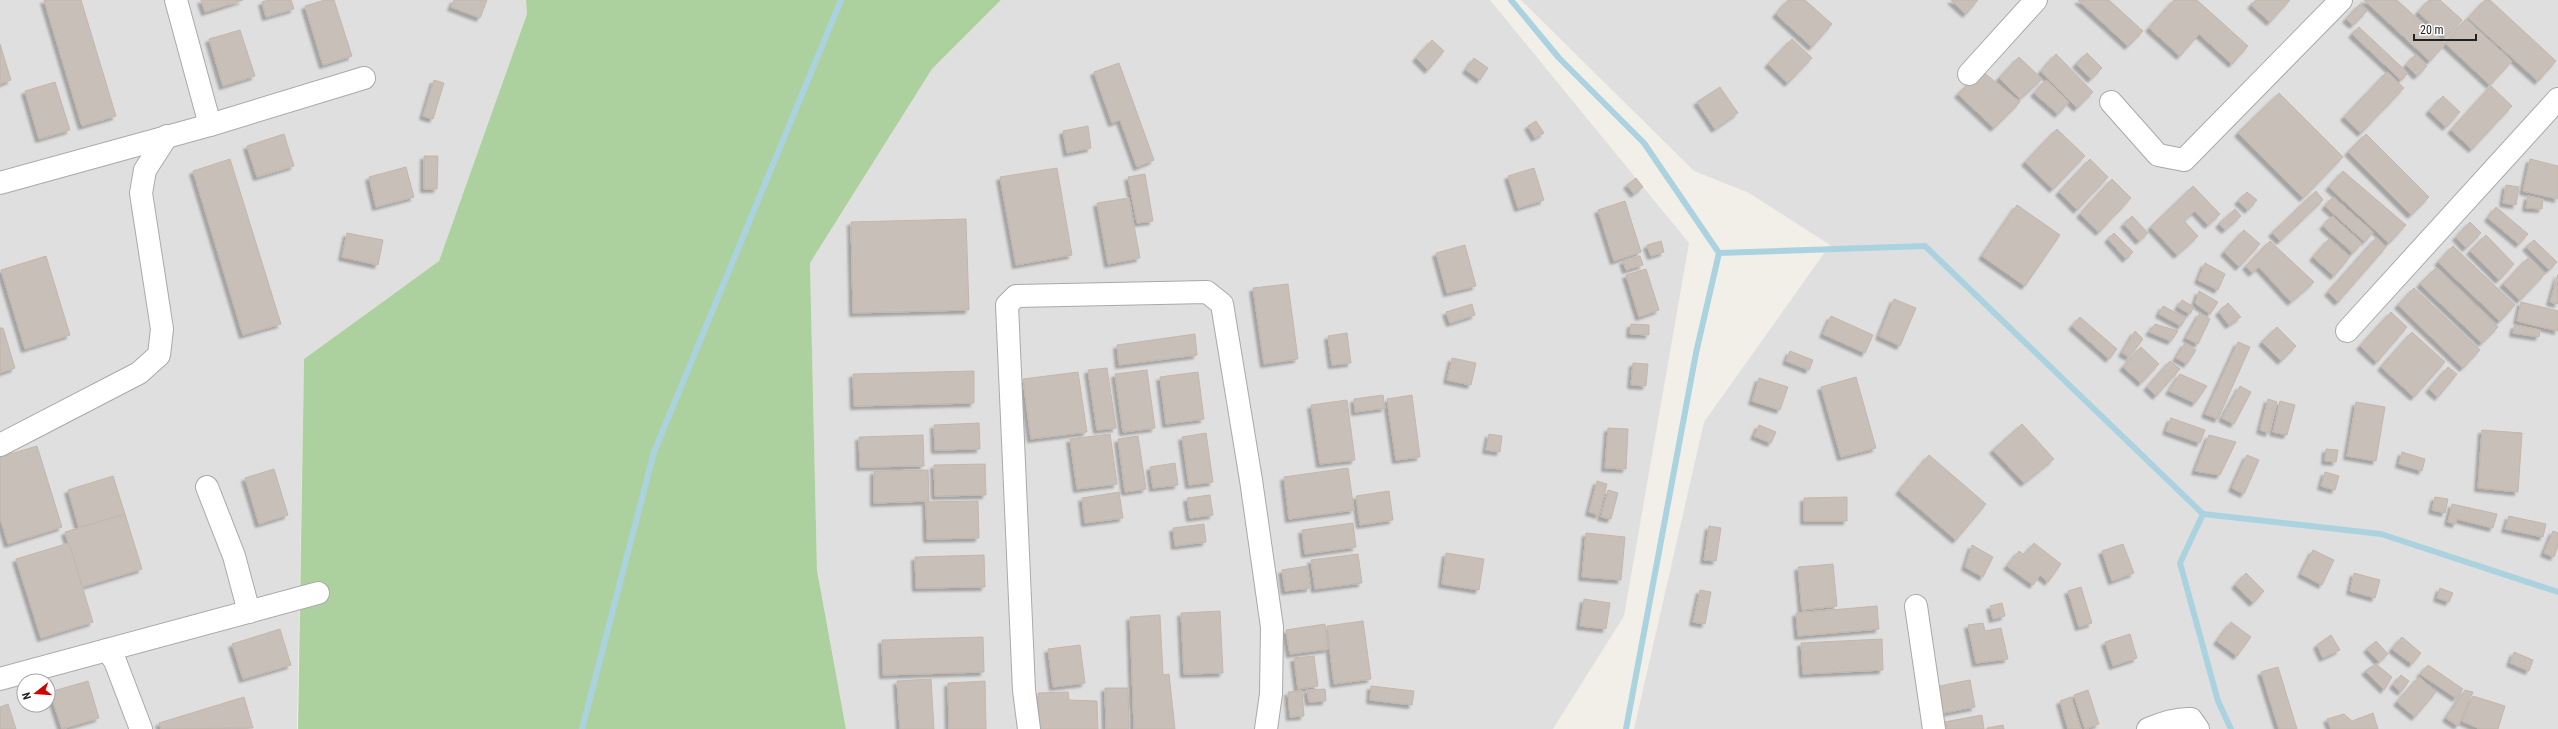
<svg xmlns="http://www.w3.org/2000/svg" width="2558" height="729" viewBox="0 0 2558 729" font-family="'Roboto Condensed',sans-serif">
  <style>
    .residential { fill: #e0dfdf; fill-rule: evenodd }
    .forest { fill: #add19e }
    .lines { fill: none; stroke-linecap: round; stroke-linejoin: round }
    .stream { stroke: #aad3df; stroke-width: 6 }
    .building { fill: #c7bfb8; stroke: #c4b6ab; filter: url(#shadow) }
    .street-casing { stroke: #a9a9a9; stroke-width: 24 }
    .street { stroke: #fff; stroke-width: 22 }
  </style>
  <defs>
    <filter id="shadow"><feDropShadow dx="-3.5" dy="3.5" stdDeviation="1" flood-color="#0004"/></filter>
  </defs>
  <rect width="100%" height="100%" fill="#f2efe9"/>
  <!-- residential -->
  <g class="residential">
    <path d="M0,0H526L527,14L439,261L304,359L297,729H0ZM24,681H48V705H24Z"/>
    <polygon points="1001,0 1490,0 1689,243 1624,616 1553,729 846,729 817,570 810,263 932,69"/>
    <polygon points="1521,0 2558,0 2558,729 1634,729 1704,422 1830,245 1749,193 1694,171"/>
  </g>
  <!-- forest -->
  <polygon class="forest" points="526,0 1001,0 932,69 810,263 817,570 846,729 298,729 304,359 439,261 527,14"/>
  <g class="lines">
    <!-- stream -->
    <g class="stream">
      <polyline points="1511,0 1559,58 1644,143 1719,253 1925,246 2203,514 2381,534 2558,592"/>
      <polyline points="2203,514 2180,563 2218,701 2231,729"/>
      <polyline points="582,729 654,452 841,0"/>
      <polyline points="1626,729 1696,353 1719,253"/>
    </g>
  </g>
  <!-- building -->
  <g class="building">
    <polygon points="44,0 81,0 116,116 82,126"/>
    <polygon points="201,0 243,0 205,12"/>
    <polygon points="268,0 291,0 294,9 266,17 262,2"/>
    <polygon points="325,0 334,0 352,56 323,65 305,6"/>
    <polygon points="454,0 487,0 480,18 451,7"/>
    <polygon points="1788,0 1805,0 1832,24 1812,47 1776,14"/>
    <polygon points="1951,0 1978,0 1966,14"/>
    <polygon points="2078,0 2109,0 2143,31 2128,46"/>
    <polygon points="2174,0 2197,0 2248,46 2232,64 2199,34 2180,56 2149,28"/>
    <polygon points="2256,0 2290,0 2270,22 2251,5"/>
    <polygon points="2364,0 2397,0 2445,44 2430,61"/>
    <polygon points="2429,0 2440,0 2462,20 2446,37 2418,12"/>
    <polygon points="2485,0 2490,0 2556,61 2538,81 2468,18"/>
    <polygon points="2360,4 2367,11 2353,25 2346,19"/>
    <polygon points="2466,19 2512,61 2490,85 2445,43"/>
    <polygon points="2359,27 2408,73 2401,80 2352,34"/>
    <polygon points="240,30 255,76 223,86 209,39"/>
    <polygon points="1792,39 1812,58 1788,83 1768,64"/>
    <polygon points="1432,40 1444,51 1428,70 1416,58"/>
    <polygon points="0,44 11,80 0,84"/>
    <polygon points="2087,53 2102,68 2091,79 2076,64"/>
    <polygon points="2056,54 2093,92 2077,108 2041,71"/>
    <polygon points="2416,54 2427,66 2417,76 2406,65"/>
    <polygon points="2019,57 2042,79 2020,99 1999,78"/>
    <polygon points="1474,58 1488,68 1480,80 1466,70"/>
    <polygon points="1119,63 1154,160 1137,167 1120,120 1112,123 1094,72"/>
    <polygon points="1982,71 2020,102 1994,128 1958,94"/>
    <polygon points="2387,72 2404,88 2361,133 2344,117"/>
    <polygon points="434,80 444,83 433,119 423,116"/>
    <polygon points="2046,80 2069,102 2058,114 2034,93"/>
    <polygon points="55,82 70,130 39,139 25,91"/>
    <polygon points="2491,86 2512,106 2472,149 2451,130"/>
    <polygon points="1720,87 1738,113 1715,129 1697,102"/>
    <polygon points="2279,93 2343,157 2303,198 2238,133"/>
    <polygon points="2443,96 2460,112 2446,127 2429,111"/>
    <polygon points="1536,121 1544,133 1535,138 1528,126"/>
    <polygon points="1088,126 1091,148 1067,153 1063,131"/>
    <polygon points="2057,129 2085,156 2053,189 2025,162"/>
    <polygon points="284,134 294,166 257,177 247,146"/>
    <polygon points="2366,134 2429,197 2411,215 2348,152"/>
    <polygon points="424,156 438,156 437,189 424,189"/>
    <polygon points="230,159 281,324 243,335 193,171"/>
    <polygon points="2090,159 2108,177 2077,210 2059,192"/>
    <polygon points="2530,159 2558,166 2558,199 2523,191"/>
    <polygon points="406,167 414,197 376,207 369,177"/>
    <polygon points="1057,168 1072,255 1016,265 1000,177"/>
    <polygon points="1534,168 1544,200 1518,208 1508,176"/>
    <polygon points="2343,171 2406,225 2389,243 2329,187"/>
    <polygon points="1145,174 1153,221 1137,223 1128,177"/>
    <polygon points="1636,178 1643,187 1634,194 1627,185"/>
    <polygon points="2112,179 2131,198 2099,232 2080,214"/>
    <polygon points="2506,185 2519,187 2516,205 2503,203"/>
    <polygon points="2193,186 2220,214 2208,225 2195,211 2184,221 2198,236 2177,255 2151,227"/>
    <polygon points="2316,191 2323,200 2280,241 2272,233"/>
    <polygon points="2247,192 2257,200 2248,210 2238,201"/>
    <polygon points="2528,196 2543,199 2542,209 2526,208"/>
    <polygon points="2333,197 2373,232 2365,242 2325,206"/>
    <polygon points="1129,198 1140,258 1108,264 1097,203"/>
    <polygon points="1625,201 1641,252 1614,261 1598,210"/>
    <polygon points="2017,205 2060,235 2025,286 1982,256"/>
    <polygon points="2496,207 2528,234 2519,244 2488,218"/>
    <polygon points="2235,209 2241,216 2225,230 2219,224"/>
    <polygon points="2132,216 2148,233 2139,241 2124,224"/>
    <polygon points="2332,216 2362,243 2353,253 2323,226"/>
    <polygon points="966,219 969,310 853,313 851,222"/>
    <polygon points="2470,222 2481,233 2466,248 2456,237"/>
    <polygon points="2244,230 2260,244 2239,267 2224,252"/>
    <polygon points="347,233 383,240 378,265 342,257"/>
    <polygon points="2114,233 2133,252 2126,259 2108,239"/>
    <polygon points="2486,235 2514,264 2499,280 2470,251"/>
    <polygon points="2376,238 2386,247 2338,302 2328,292"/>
    <polygon points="2329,239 2350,257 2334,276 2313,257"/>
    <polygon points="2534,240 2557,262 2549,270 2526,247"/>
    <polygon points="1661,241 1664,252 1651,256 1647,245"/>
    <polygon points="2270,241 2314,282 2291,302 2259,267 2252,273 2246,266"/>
    <polygon points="1465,245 1476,286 1447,293 1436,253"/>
    <polygon points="2453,246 2515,305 2500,321 2438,262"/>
    <polygon points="46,256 70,335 25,349 1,270"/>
    <polygon points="1640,256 1643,265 1626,270 1623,261"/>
    <polygon points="2528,258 2545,274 2520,300 2503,284"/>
    <polygon points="2205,263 2225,274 2218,290 2198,280"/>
    <polygon points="2436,268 2498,327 2482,343 2420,284"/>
    <polygon points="1646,269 1659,310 1639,317 1626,275"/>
    <polygon points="2558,274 2558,304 2550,302"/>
    <polygon points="1288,284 1298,359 1264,364 1253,288"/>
    <polygon points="2414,288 2480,350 2463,368 2398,305"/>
    <polygon points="2199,291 2218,302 2210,314 2195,303"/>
    <polygon points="1894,299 1916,308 1900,346 1879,336"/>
    <polygon points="2182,300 2194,307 2190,314 2178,307"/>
    <polygon points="2521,302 2558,311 2558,331 2517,321"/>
    <polygon points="2228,303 2241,317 2229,325 2219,312"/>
    <polygon points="1472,304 1475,315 1450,323 1446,312"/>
    <polygon points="2163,306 2186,318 2181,326 2159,314"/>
    <polygon points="2391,312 2407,327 2377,362 2360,346"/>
    <polygon points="2200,313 2210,319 2198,344 2186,338"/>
    <polygon points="1831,316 1873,335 1865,353 1823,334"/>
    <polygon points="2080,317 2117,349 2109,359 2072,326"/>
    <polygon points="1631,324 1649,325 1649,335 1630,334"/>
    <polygon points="2155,324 2178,331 2171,341 2149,332"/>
    <polygon points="2515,325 2540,330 2539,337 2513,333"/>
    <polygon points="2277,327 2296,346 2281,361 2262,342"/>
    <polygon points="0,328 3,328 15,368 0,373"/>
    <polygon points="2135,331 2143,339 2129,357 2122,353"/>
    <polygon points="2412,332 2445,362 2414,397 2381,367"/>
    <polygon points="1347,333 1351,363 1332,365 1328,336"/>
    <polygon points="1195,334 1197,355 1119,365 1117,345"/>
    <polygon points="2238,342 2250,347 2218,419 2205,414"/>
    <polygon points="2185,343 2196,350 2187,364 2176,358"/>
    <polygon points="2141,347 2159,364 2141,383 2123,367"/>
    <polygon points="1790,351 1813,360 1809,370 1786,361"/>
    <polygon points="1452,358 1476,363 1471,385 1447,380"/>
    <polygon points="2170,361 2180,369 2156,396 2147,387"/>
    <polygon points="1633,363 1648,364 1646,386 1631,385"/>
    <polygon points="2448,367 2457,374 2438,397 2429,389"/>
    <polygon points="1107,368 1116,428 1097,430 1088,370"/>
    <polygon points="1147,370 1155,428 1123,432 1115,374"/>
    <polygon points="974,371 974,403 854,406 853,374"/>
    <polygon points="1078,372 1087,432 1031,439 1023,379"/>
    <polygon points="1198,372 1204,419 1166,424 1160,377"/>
    <polygon points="2180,374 2207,386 2195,403 2169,391"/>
    <polygon points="1856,377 1876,448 1841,457 1821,387"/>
    <polygon points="1759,378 1788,387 1780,410 1752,401"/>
    <polygon points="2240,386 2251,392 2234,424 2222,418"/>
    <polygon points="1383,395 1385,408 1355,412 1354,399"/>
    <polygon points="1412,395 1420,457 1396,460 1387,399"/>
    <polygon points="2268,399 2277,402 2269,433 2260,430"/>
    <polygon points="1347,400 1355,460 1320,464 1311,405"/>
    <polygon points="2280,401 2295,405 2287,435 2273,432"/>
    <polygon points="2356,402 2385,407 2376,461 2347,456"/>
    <polygon points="2171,418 2205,430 2200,443 2166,431"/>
    <polygon points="979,423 980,449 935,450 934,425"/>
    <polygon points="2022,424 2054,459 2024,483 1993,450"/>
    <polygon points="1759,425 1776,432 1771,443 1754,436"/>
    <polygon points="1608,428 1628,429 1626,469 1605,468"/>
    <polygon points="2482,430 2522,433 2518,492 2478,488"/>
    <polygon points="1206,433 1213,482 1189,485 1182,437"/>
    <polygon points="1110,434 1117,484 1077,489 1070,439"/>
    <polygon points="1489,434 1502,436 1500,452 1486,450"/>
    <polygon points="923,435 924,466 860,467 859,437"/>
    <polygon points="2209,435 2236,442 2220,475 2195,471"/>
    <polygon points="1138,436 1146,489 1125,492 1118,439"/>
    <polygon points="37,446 62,527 8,544 0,518 0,457"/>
    <polygon points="2326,449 2338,450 2336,462 2325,461"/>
    <polygon points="2402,452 2425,459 2422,471 2399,464"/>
    <polygon points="1929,455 1986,504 1956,540 1899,491"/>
    <polygon points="2247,455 2259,460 2244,494 2232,488"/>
    <polygon points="1175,463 1178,485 1153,488 1150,467"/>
    <polygon points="985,464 986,495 935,496 934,465"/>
    <polygon points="1348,468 1354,510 1289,519 1284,477"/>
    <polygon points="274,469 288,515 259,524 245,478"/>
    <polygon points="928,470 929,501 874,503 874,471"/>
    <polygon points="2325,472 2339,476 2335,490 2321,486"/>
    <polygon points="113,476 125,514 79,528 68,490"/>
    <polygon points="1597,481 1607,484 1599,515 1589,512"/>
    <polygon points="1608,490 1618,493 1611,519 1601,517"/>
    <polygon points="1389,491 1393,520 1360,525 1356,496"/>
    <polygon points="1119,492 1123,518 1085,523 1082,498"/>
    <polygon points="1210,495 1213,515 1190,518 1187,498"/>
    <polygon points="1847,497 1847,521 1804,521 1804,498"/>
    <polygon points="2435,497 2448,499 2445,513 2432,510"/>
    <polygon points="978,501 979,538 927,539 926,502"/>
    <polygon points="2452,504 2497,514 2493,528 2457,519 2456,524 2448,522"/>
    <polygon points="125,514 142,569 82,587 65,532"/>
    <polygon points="2509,516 2546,524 2543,537 2505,529"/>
    <polygon points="1353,523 1356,547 1305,554 1302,530"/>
    <polygon points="1204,524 1206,542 1175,546 1173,528"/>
    <polygon points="1709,526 1721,528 1716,561 1704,560"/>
    <polygon points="2553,531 2558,533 2558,546 2554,557 2544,553"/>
    <polygon points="1586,533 1625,537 1621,580 1582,577"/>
    <polygon points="69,543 93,622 41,638 16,559"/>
    <polygon points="2034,543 2061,564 2048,582 2040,575 2033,585 2007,566 2019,551 2024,555"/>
    <polygon points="2123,544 2134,573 2112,581 2102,551"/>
    <polygon points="1972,545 1993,557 1983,577 1965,567"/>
    <polygon points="2313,550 2334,560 2322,585 2301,574"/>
    <polygon points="1446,553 1484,559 1479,590 1442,584"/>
    <polygon points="1358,554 1362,583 1315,589 1311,560"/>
    <polygon points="984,555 985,587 916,588 915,557"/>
    <polygon points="1833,564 1837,606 1802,610 1798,567"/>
    <polygon points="1307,566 1310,588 1285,591 1282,570"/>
    <polygon points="2246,573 2264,591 2253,603 2235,585"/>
    <polygon points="2354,573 2380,580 2375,598 2350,591"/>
    <polygon points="2081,587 2092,623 2079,627 2068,591"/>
    <polygon points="2440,588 2453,593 2449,602 2437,598"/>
    <polygon points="1700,590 1711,592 1705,624 1693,622"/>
    <polygon points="1584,599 1610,603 1606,629 1580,626"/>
    <polygon points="2002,603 2005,616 1993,619 1990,606"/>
    <polygon points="1877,606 1879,629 1798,636 1796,613"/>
    <polygon points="1220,611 1223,673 1184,674 1181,613"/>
    <polygon points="1160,615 1163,675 1169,674 1175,729 1134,729 1130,617"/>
    <polygon points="1363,621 1371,679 1334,684 1327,626"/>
    <polygon points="2231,622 2251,637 2237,656 2217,641"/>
    <polygon points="1983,623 1985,631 2001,628 2008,659 1976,663 1968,625"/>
    <polygon points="1325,624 1328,649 1290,654 1286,630"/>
    <polygon points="280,629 291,665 243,679 232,644"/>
    <polygon points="2130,634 2137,658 2113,666 2105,642"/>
    <polygon points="2331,635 2340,650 2323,658 2317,645"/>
    <polygon points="983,637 984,672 883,675 882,640"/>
    <polygon points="2402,637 2421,653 2412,664 2392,649"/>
    <polygon points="1882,639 1883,670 1803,674 1801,643"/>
    <polygon points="2376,641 2388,654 2379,662 2367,649"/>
    <polygon points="1080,645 1085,683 1053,687 1048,649"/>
    <polygon points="2514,652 2533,660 2529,671 2510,663"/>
    <polygon points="1314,656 1318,686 1298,689 1294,658"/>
    <polygon points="2376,664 2392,677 2384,690 2365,671"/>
    <polygon points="2428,665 2463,689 2456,698 2420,674"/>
    <polygon points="2278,667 2297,729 2279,729 2261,672"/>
    <polygon points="2401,675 2409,681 2401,692 2393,685"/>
    <polygon points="2419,677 2436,692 2415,717 2397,702"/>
    <polygon points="931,679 934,729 900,729 897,681"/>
    <polygon points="1970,680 1975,707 1938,714 1934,687"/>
    <polygon points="88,681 99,718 62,729 50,692"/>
    <polygon points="985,681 986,729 949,729 948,683"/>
    <polygon points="1371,686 1414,691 1412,705 1370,700"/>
    <polygon points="1105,688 1128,688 1129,729 1106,729"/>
    <polygon points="1325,689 1326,701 1309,702 1307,690"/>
    <polygon points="2088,690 2099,724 2085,729 2074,695"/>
    <polygon points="2465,690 2473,692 2458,726 2446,718"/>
    <polygon points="1302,691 1304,716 1290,717 1288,692"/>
    <polygon points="1068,692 1069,700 1097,701 1098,729 1040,729 1038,693"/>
    <polygon points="2473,696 2505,706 2498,729 2480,729 2462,721"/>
    <polygon points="244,697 253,728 161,729 159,723"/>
    <polygon points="2071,697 2081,729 2068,729 2060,701"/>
    <polygon points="8,704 16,729 0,729 0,707"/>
    <polygon points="2373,713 2378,729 2331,729 2327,719 2344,714 2352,721"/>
    <polygon points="1982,715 1984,729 1940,729 1939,723"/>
    <polygon points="2003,725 2004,729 1987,729 1987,728"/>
  </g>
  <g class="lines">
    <!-- street casing -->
    <g class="street-casing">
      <g id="street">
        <polyline points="176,0 210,125"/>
        <polyline points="1969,74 2036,0"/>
        <polyline points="2111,102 2158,155 2184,160 2341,0"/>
        <polyline points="0,183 210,125 364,78"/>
        <polyline points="2347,331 2558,99"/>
        <polyline points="0,445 139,373 159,355 162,329 141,193 145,170 167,136"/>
        <polyline points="207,487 234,556 249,612"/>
        <polyline points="1916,606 1934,729"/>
        <polyline points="107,650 115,661 141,729"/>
        <polyline points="0,679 318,593"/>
        <polyline points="1029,729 1024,690 1007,305 1016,296 1207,292 1222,304 1251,480 1272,627 1271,694 1266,729"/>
        <path d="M2148,729C2162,723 2176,718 2191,719L2198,729"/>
      </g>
    </g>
    <!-- street -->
    <use href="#street" class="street"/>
  </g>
  <!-- north arrow -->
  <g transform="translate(36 693) rotate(253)"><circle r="19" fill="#ffffff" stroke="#a7a7a7"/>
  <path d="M0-3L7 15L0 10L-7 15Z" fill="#d40000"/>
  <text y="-6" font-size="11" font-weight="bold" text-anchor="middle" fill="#222222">N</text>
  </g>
  <!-- scale -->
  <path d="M2414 34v6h62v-6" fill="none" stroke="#222222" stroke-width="2"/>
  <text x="2420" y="34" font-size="12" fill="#222222" stroke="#ffffff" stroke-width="3" paint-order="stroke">20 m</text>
</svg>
